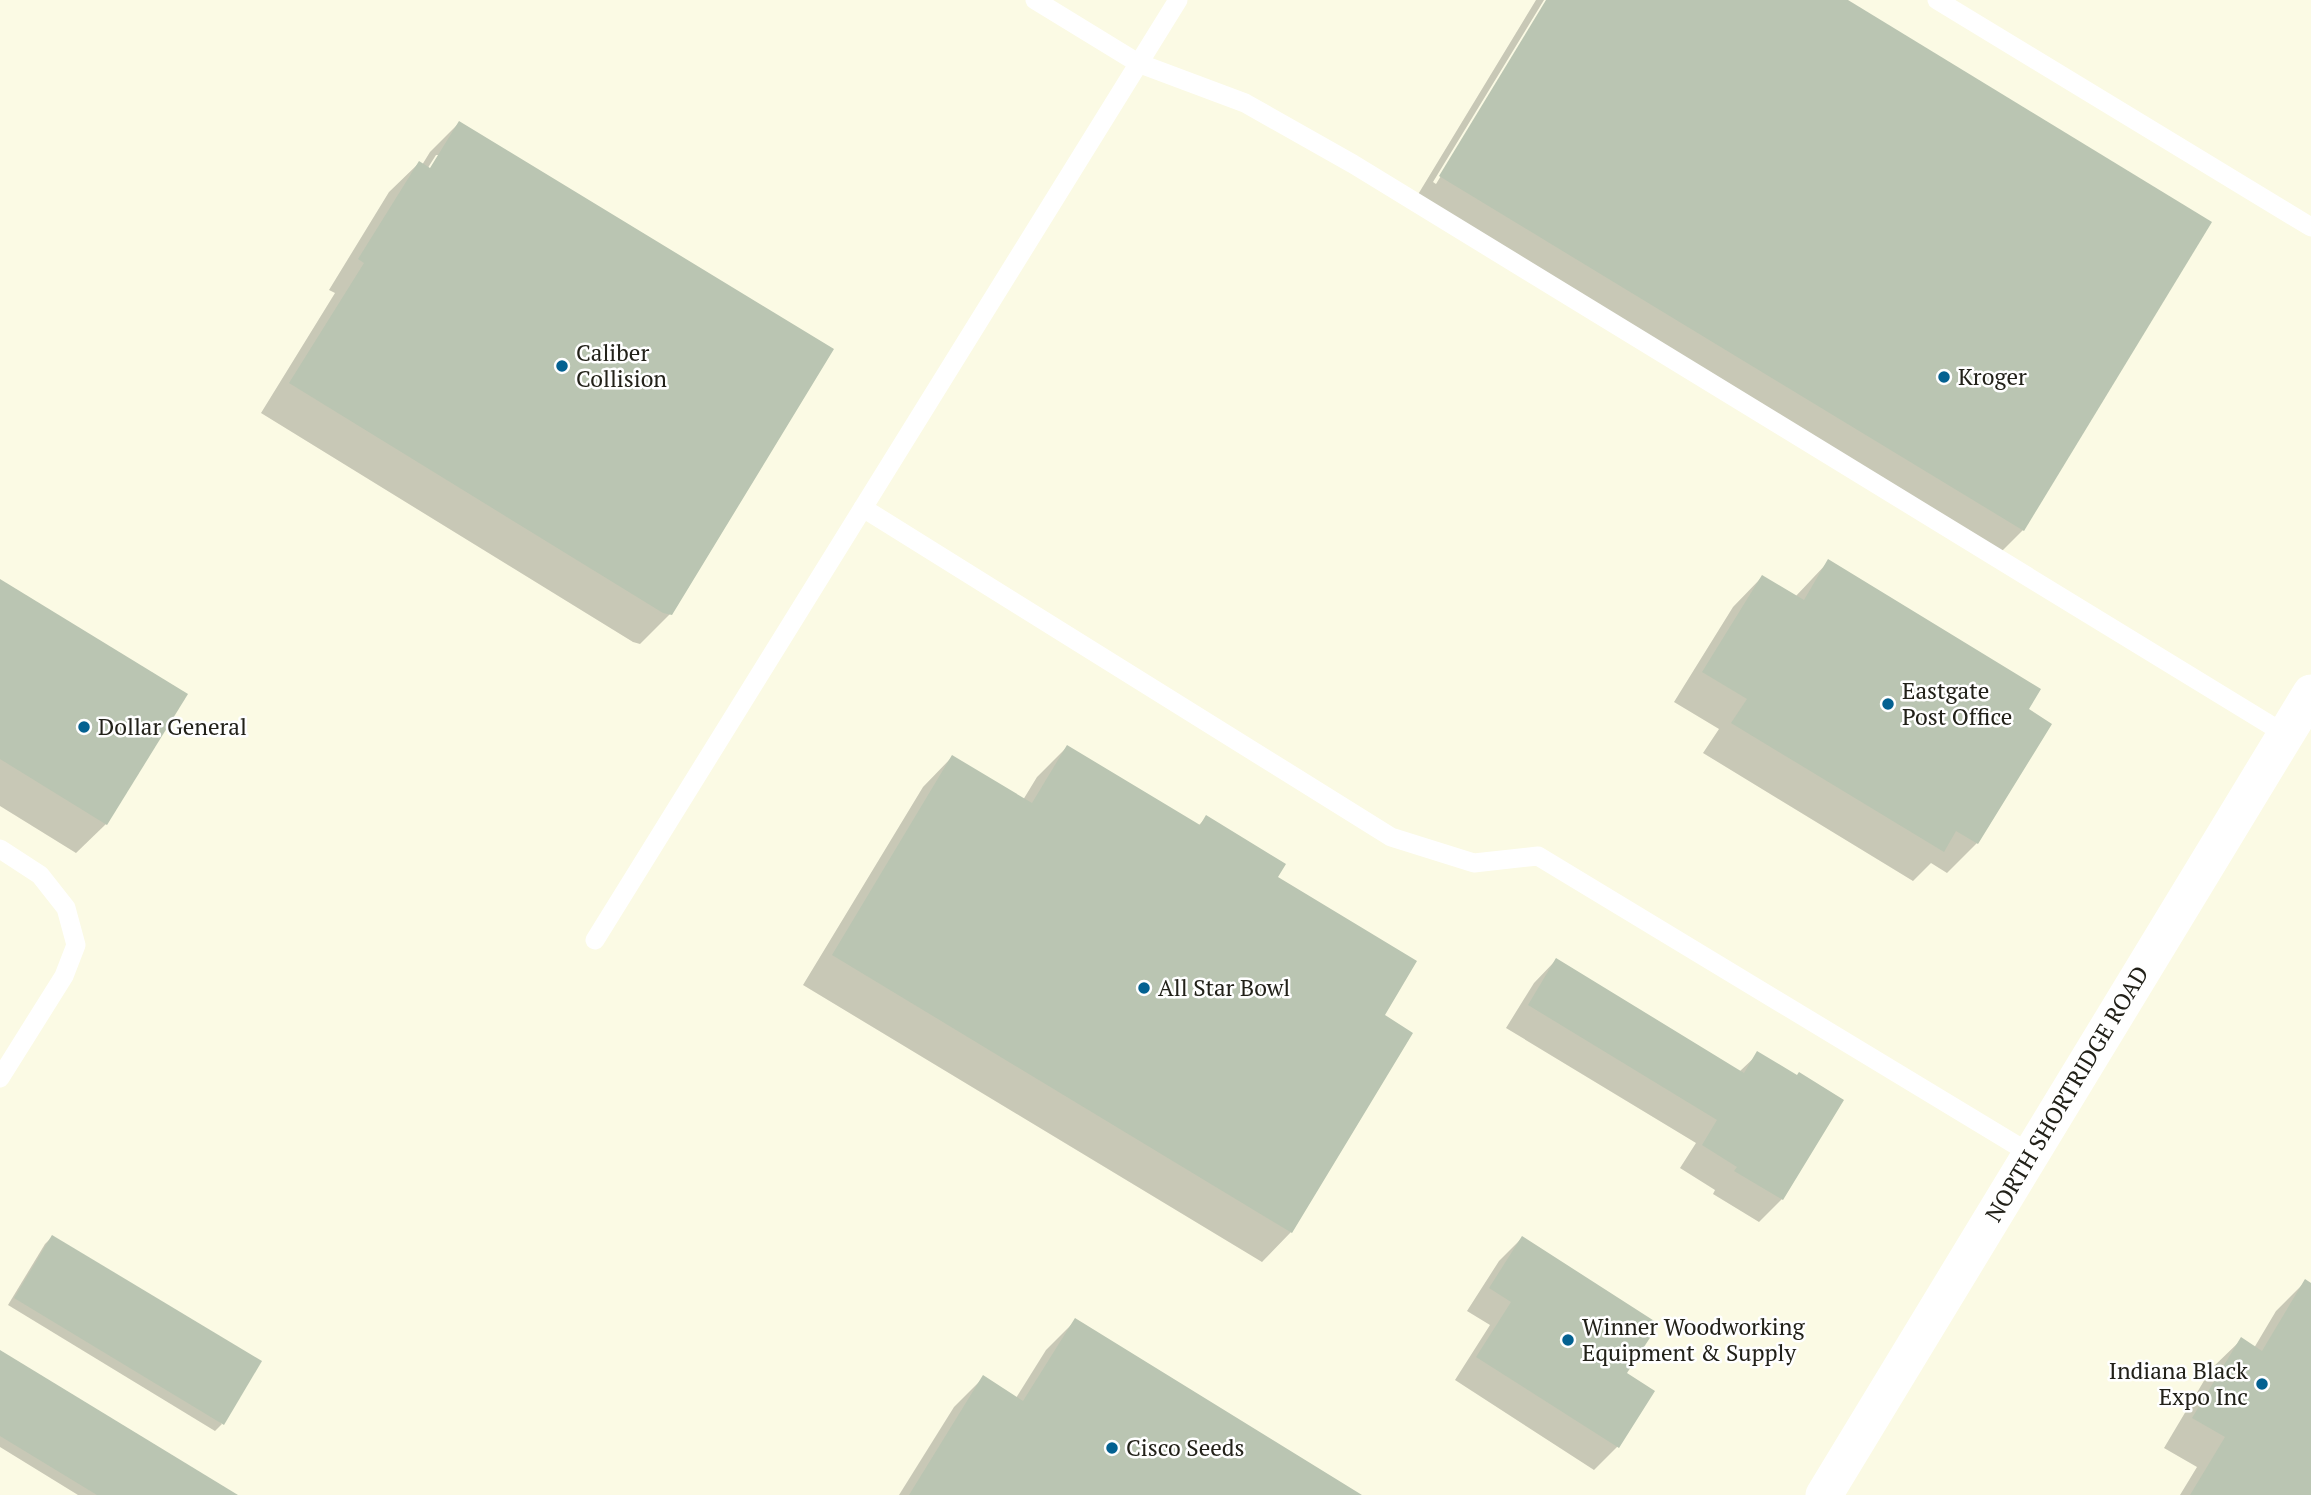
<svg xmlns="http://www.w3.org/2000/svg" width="2311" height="1495" viewBox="0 0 2311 1495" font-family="'PT Serif',serif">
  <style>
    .shadow { fill: #0003; fill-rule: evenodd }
    .building { fill: #bac5b2 }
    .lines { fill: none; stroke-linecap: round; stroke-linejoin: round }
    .service { stroke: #fff; stroke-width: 19 }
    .minor { stroke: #fff; stroke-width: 37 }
    .poi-dot { fill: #036191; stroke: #fff; stroke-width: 2.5 }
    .labels { text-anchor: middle; stroke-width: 5; stroke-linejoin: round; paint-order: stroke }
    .poi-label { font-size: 23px; fill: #222119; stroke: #fff; text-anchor: start }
    .street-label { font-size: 23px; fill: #222119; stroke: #fff }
  </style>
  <rect width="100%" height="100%" fill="#fbfae4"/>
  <!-- shadow -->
  <g class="shadow">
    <polygon points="1536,0 1544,0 1433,182 1436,184 1548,0 1845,0 2210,222 2023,530 1993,560 1411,206"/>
    <path d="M459,123L670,614L640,644L633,642L261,413L335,293L329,290L389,192L419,163L422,165L430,152ZM436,155H440L427,176L424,174Z"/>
    <polygon points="1829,561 2026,710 1977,843 1947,873 1931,863 1913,881 1703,753 1719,729 1674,702 1733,607 1762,577 1795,597"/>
    <polygon points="0,581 106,824 76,853 0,806"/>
    <polygon points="1067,747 1198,826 1206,818 1276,878 1383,1016 1291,1232 1262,1262 803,985 923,787 952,757 1023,800 1037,777"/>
    <polygon points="1556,960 1739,1072 1758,1054 1842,1101 1782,1199 1759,1222 1713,1194 1715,1190 1680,1168 1696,1143 1506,1028 1534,983"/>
    <polygon points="52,1237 222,1424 215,1431 8,1305 45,1244"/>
    <polygon points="1522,1238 1625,1374 1653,1392 1617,1447 1594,1470 1455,1380 1490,1325 1467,1311 1499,1261"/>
    <polygon points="2306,1281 2311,1285 2311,1495 2180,1495 2197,1467 2164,1448 2211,1369 2241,1340 2254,1348 2276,1311"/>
    <polygon points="1075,1321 1358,1495 899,1495 954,1407 983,1378 1016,1398 1046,1350"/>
    <polygon points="0,1352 235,1495 78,1495 0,1447"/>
  </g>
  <!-- building -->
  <g class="building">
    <polygon points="1546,0 1848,0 2212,222 2024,531 1439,176"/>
    <polygon points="459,121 834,349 672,615 663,613 289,383 364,263 358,259 419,161 430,168"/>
    <polygon points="1828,559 2041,689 2029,709 2052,724 1978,844 1956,831 1944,852 1731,723 1747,699 1702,672 1762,575 1804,600"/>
    <polygon points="0,579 188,694 107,825 0,759"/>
    <polygon points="1067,745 1200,825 1206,815 1286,864 1278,877 1417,961 1385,1015 1413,1033 1292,1233 832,955 952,755 1032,803"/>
    <polygon points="1556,958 1744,1073 1757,1051 1797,1075 1799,1072 1844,1100 1783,1200 1734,1171 1737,1167 1702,1145 1717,1120 1528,1005"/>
    <polygon points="52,1235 262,1361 224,1425 14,1298"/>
    <polygon points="1522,1236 1659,1324 1627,1373 1655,1391 1619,1448 1476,1357 1511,1302 1489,1288"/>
    <polygon points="2305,1279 2311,1283 2311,1495 2190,1495 2225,1437 2192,1418 2241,1337 2262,1351"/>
    <polygon points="1075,1318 1362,1495 909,1495 983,1375 1023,1401"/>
    <polygon points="0,1350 238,1495 97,1495 0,1436"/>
  </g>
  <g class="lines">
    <!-- service -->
    <g class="service">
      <polyline points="1035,0 1138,63 1245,103 1353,164 2285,734"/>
      <polyline points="1937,0 2311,227"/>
      <polyline points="863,508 1391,837 1474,863 1538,856 2031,1154"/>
      <polyline points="0,849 40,875 66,908 76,945 64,976 0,1078"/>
      <polyline points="595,940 1178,0"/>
    </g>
    <!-- minor -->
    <polyline class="minor" points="1824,1495 2311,693"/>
  </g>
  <!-- markers -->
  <g class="poi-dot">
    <circle cx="562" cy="366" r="7"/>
    <circle cx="1944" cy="377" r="7"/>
    <circle cx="1888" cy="704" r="7"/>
    <circle cx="84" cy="727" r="7"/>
    <circle cx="1144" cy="988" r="7"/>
    <circle cx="1568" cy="1340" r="7"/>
    <circle cx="2262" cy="1384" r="7"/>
    <circle cx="1112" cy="1448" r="7"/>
  </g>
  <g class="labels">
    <!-- poi labels -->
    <g class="poi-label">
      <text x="576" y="361">Caliber<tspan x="576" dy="26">Collision</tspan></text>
      <text x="1958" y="385">Kroger</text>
      <text x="1902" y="699">Eastgate<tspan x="1902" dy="26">Post Office</tspan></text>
      <text x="98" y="735">Dollar General</text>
      <text x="1158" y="996">All Star Bowl</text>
      <text x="1582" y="1335">Winner Woodworking<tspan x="1582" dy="26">Equipment &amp; Supply</tspan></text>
      <text x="2248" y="1379" text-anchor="end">Indiana Black<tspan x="2248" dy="26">Expo Inc</tspan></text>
      <text x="1126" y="1456">Cisco Seeds</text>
    </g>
    <!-- street labels -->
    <g class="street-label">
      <text transform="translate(2067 1094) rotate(-59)" y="8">NORTH SHORTRIDGE ROAD</text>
    </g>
  </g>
</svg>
